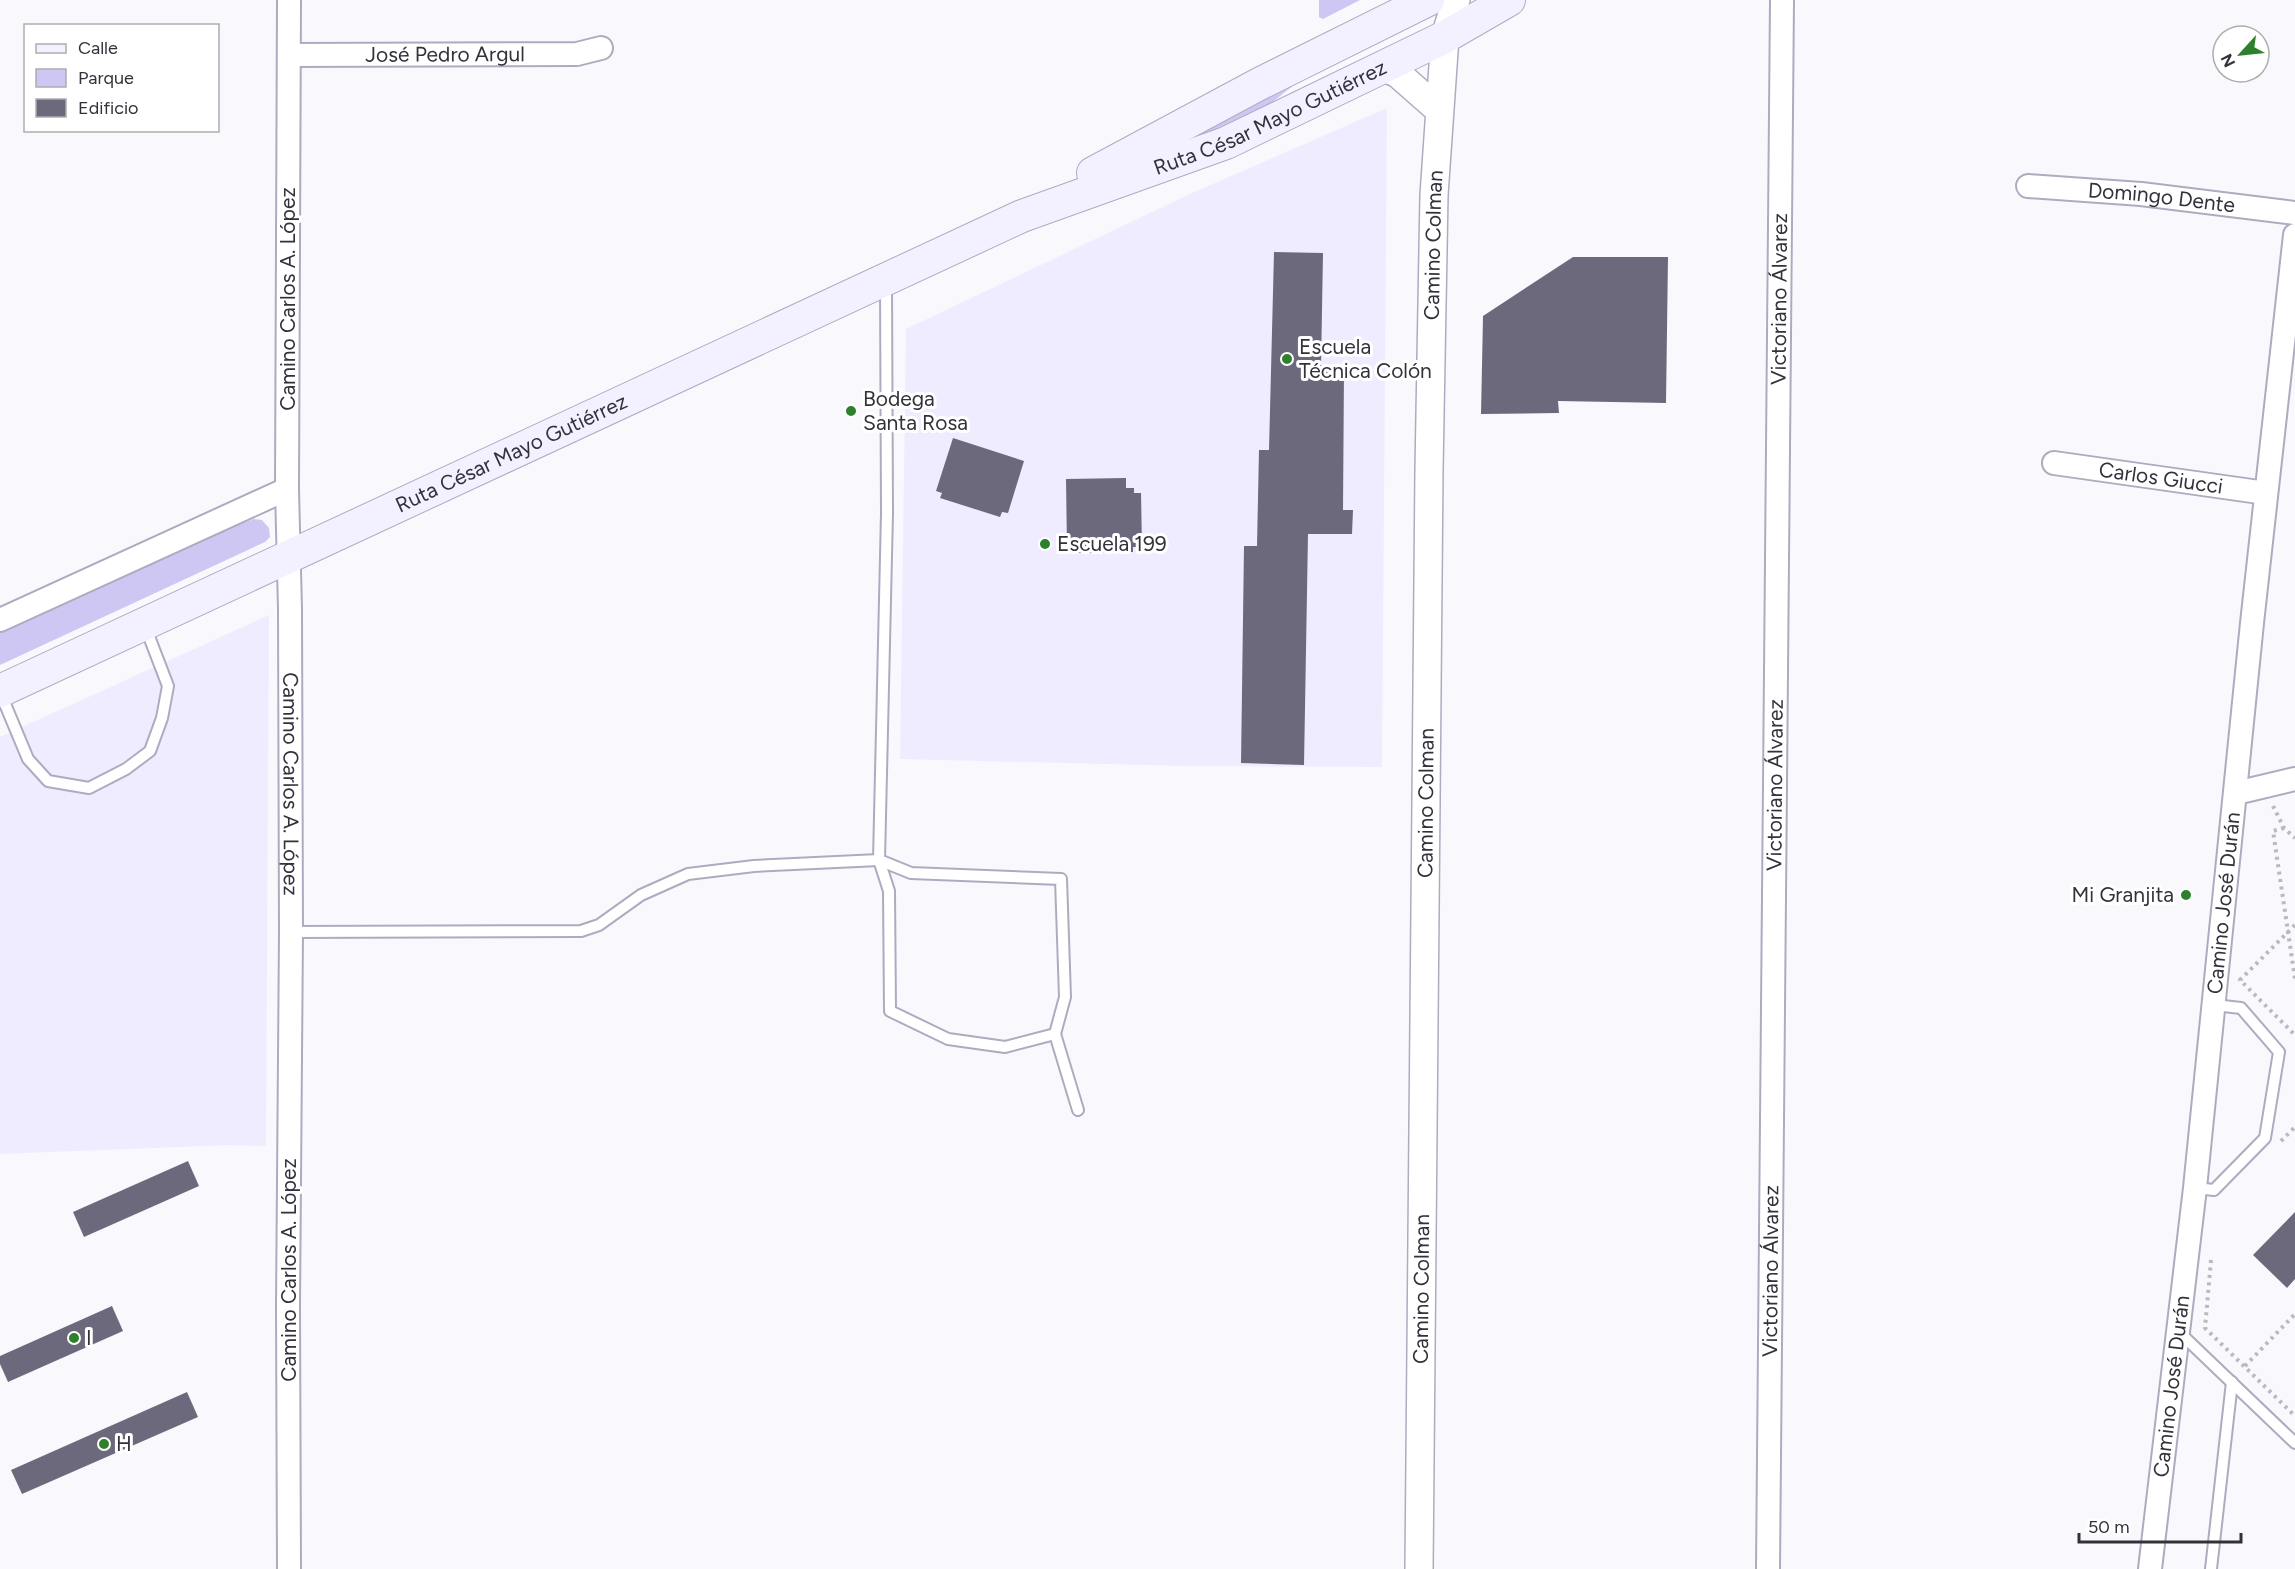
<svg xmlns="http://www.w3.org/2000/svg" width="2295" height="1569" viewBox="0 0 2295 1569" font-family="Figtree,sans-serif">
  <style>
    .built { fill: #efecff }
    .green { fill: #cfc7f3 }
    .building { fill: #6d697d }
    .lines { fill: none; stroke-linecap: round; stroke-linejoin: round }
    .service-casing { stroke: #aeabc1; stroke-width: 14 }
    .minor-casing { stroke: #aeabc1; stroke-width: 26 }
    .tertiary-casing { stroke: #aeabc1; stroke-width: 30 }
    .secondary-casing { stroke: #aeabc1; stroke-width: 34 }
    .path { stroke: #bab9bf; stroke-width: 4; stroke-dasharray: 3 4.5; stroke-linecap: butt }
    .service { stroke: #fff; stroke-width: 10 }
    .minor { stroke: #fff; stroke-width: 22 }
    .tertiary { stroke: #fff; stroke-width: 27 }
    .secondary { stroke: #f3f1ff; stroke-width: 32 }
    .poi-dot { fill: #2e802c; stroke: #fff; stroke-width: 2 }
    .labels { text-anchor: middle; stroke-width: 6; stroke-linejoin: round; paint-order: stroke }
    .street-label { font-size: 21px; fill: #33313a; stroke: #fff }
    .poi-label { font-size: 21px; fill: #33313a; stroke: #fff; text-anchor: start }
  </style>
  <rect width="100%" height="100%" fill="#f9f9fd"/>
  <!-- built -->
  <g class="built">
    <polygon points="1387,108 1382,767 1186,766 900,759 906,329 1192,193"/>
    <polygon points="269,615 266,1146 231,1145 0,1154 0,737"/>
  </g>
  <!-- green -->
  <g class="green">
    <polygon points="1319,0 1360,0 1323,19 1319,17"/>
    <polygon points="1299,81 1260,112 1249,118 1174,145"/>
    <polygon points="254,519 262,520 269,528 270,537 265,542 0,665 0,631 202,539"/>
  </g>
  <!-- building -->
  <g class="building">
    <polygon points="1274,252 1323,253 1321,367 1344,368 1343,510 1353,510 1352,534 1308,534 1304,765 1241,763 1244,546 1257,546 1259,450 1269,450"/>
    <polygon points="1573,257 1668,257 1666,403 1558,401 1559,413 1481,414 1483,316"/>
    <polygon points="953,438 1024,461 1008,513 1002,512 1000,517 940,498 942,493 936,491"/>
    <polygon points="1126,478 1126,488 1134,488 1134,493 1141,493 1142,547 1133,547 1133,552 1074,553 1074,549 1067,549 1066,479"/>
    <polygon points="188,1161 199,1186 84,1237 73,1212"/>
    <polygon points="2295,1212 2295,1279 2287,1288 2253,1255"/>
    <polygon points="112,1306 123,1331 8,1382 0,1364 0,1356"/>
    <polygon points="187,1392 198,1417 22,1494 11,1470"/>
  </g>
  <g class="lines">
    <!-- service casing -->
    <g class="service-casing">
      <g id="service">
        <polyline points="886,285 887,513 879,860 889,891 890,1011 948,1039 1005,1047 1055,1034 1078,1110"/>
        <polyline points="0,692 28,759 48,781 89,788 126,769 150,751 162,718 168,686 145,626"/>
        <polyline points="291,932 581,931 599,925 641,895 688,874 754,866 879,860 911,873 1061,879 1065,997 1055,1034"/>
        <polyline points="2195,1188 2214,1190 2265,1138 2279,1052 2241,1008 2214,1005"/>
        <polyline points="2179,1332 2295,1443"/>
        <polyline points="2211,1569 2232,1382"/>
      </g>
    </g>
    <!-- minor casing -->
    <g class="minor-casing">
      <g id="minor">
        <path id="s1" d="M289,0L287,489L290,609L291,932L288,1306L289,1569"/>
        <path id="s2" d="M289,55L577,54L601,48"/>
        <path id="s3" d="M2028,186L2141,194L2295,213"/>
        <path id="s4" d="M2054,463L2266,493"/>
        <polyline points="0,620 287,489"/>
        <polyline points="2236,793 2295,779"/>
        <path id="s5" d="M1768,1569L1782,0"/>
        <path id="s6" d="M2150,1569L2195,1188L2252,623L2295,235"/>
      </g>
    </g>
    <!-- tertiary casing -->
    <g class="tertiary-casing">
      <g id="tertiary">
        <polyline points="1382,67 1398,74 1439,110"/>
        <path id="s7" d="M1419,1569L1429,470L1434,195L1445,37L1456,0"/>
      </g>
    </g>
    <!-- secondary casing -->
    <g class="secondary-casing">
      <g id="secondary">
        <polyline points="1093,173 1261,83 1428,0"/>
        <path id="s8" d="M0,691L1022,216L1226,143L1445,37L1509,0"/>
      </g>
    </g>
    <!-- path -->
    <g class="path">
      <polyline points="2273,806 2284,828 2295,838"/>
      <polyline points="2284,828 2273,831 2295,979"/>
      <polyline points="2295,925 2240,980 2295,1035"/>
      <polyline points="2281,1141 2295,1127"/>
      <polyline points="2211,1260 2205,1328 2295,1416"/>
      <polyline points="2245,1366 2295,1314"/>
    </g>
    <!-- service -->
    <use href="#service" class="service"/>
    <!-- minor -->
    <use href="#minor" class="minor"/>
    <!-- tertiary -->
    <use href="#tertiary" class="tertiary"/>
    <!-- secondary -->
    <use href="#secondary" class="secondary"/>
  </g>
  <!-- markers -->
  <g class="poi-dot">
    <circle cx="1287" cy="359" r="6"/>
    <circle cx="851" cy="411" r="6"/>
    <circle cx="1045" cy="544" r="6"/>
    <circle cx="2186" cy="895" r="6"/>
    <circle cx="74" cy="1338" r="6"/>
    <circle cx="104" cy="1444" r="6"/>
  </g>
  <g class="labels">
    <!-- street labels -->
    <g class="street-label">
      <text dy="7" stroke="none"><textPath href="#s2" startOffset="156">José Pedro Argul</textPath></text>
      <text dy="7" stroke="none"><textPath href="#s8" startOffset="1394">Ruta César Mayo Gutiérrez</textPath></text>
      <text dy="7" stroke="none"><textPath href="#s3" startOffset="134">Domingo Dente</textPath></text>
      <text dy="7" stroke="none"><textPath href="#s7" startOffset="1324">Camino Colman</textPath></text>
      <text transform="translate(288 299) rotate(-90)" y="7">Camino Carlos A. López</text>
      <text dy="7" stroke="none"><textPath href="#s5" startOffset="1270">Victoriano Álvarez</textPath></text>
      <text dy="7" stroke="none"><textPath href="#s8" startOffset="564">Ruta César Mayo Gutiérrez</textPath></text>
      <text dy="7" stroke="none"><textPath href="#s4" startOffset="108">Carlos Giucci</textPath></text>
      <text dy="7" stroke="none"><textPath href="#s1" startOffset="784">Camino Carlos A. López</textPath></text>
      <text dy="7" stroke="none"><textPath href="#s5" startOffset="784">Victoriano Álvarez</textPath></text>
      <text dy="7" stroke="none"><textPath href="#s7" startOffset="766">Camino Colman</textPath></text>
      <text dy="7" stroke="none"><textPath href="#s6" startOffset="670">Camino José Durán</textPath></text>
      <text transform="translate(289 1270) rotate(-90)" y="7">Camino Carlos A. López</text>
      <text dy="7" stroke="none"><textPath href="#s5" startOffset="298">Victoriano Álvarez</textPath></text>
      <text dy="7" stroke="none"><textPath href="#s7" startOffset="280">Camino Colman</textPath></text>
      <text dy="7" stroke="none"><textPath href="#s6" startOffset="184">Camino José Durán</textPath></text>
    </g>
    <!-- poi labels -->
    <g class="poi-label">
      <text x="1299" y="354">Escuela<tspan x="1299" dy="24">Técnica Colón</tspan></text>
      <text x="863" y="406">Bodega<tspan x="863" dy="24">Santa Rosa</tspan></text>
      <text x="1057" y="551">Escuela 199</text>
      <text x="2174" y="902" text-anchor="end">Mi Granjita</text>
      <text x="86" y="1345">I</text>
      <text x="116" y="1451">H</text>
    </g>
  </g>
  <!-- legend -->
  <rect x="24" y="24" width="195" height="108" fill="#ffffff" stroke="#adadb0" stroke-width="1.5"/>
  <rect x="36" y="44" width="30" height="9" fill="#f3f1ff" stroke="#adadb0" stroke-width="1.5"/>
  <text x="78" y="54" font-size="18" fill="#33313a">Calle</text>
  <rect x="36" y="69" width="30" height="18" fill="#cfc7f3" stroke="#adadb0" stroke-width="1.5"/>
  <text x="78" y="84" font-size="18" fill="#33313a">Parque</text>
  <rect x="36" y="99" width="30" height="18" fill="#6d697d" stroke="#adadb0" stroke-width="1.5"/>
  <text x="78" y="114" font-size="18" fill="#33313a">Edificio</text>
  <!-- north arrow -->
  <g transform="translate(2241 54) rotate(243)"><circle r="28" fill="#ffffff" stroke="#adadb0" stroke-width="1.5"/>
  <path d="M0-4.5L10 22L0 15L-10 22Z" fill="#2e802c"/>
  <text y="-9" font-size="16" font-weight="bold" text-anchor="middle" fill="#33313a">N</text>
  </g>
  <!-- scale -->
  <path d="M2079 1533v9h162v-9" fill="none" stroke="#33313a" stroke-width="3"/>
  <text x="2088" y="1533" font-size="18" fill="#33313a" stroke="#ffffff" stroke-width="4.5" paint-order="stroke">50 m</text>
</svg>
